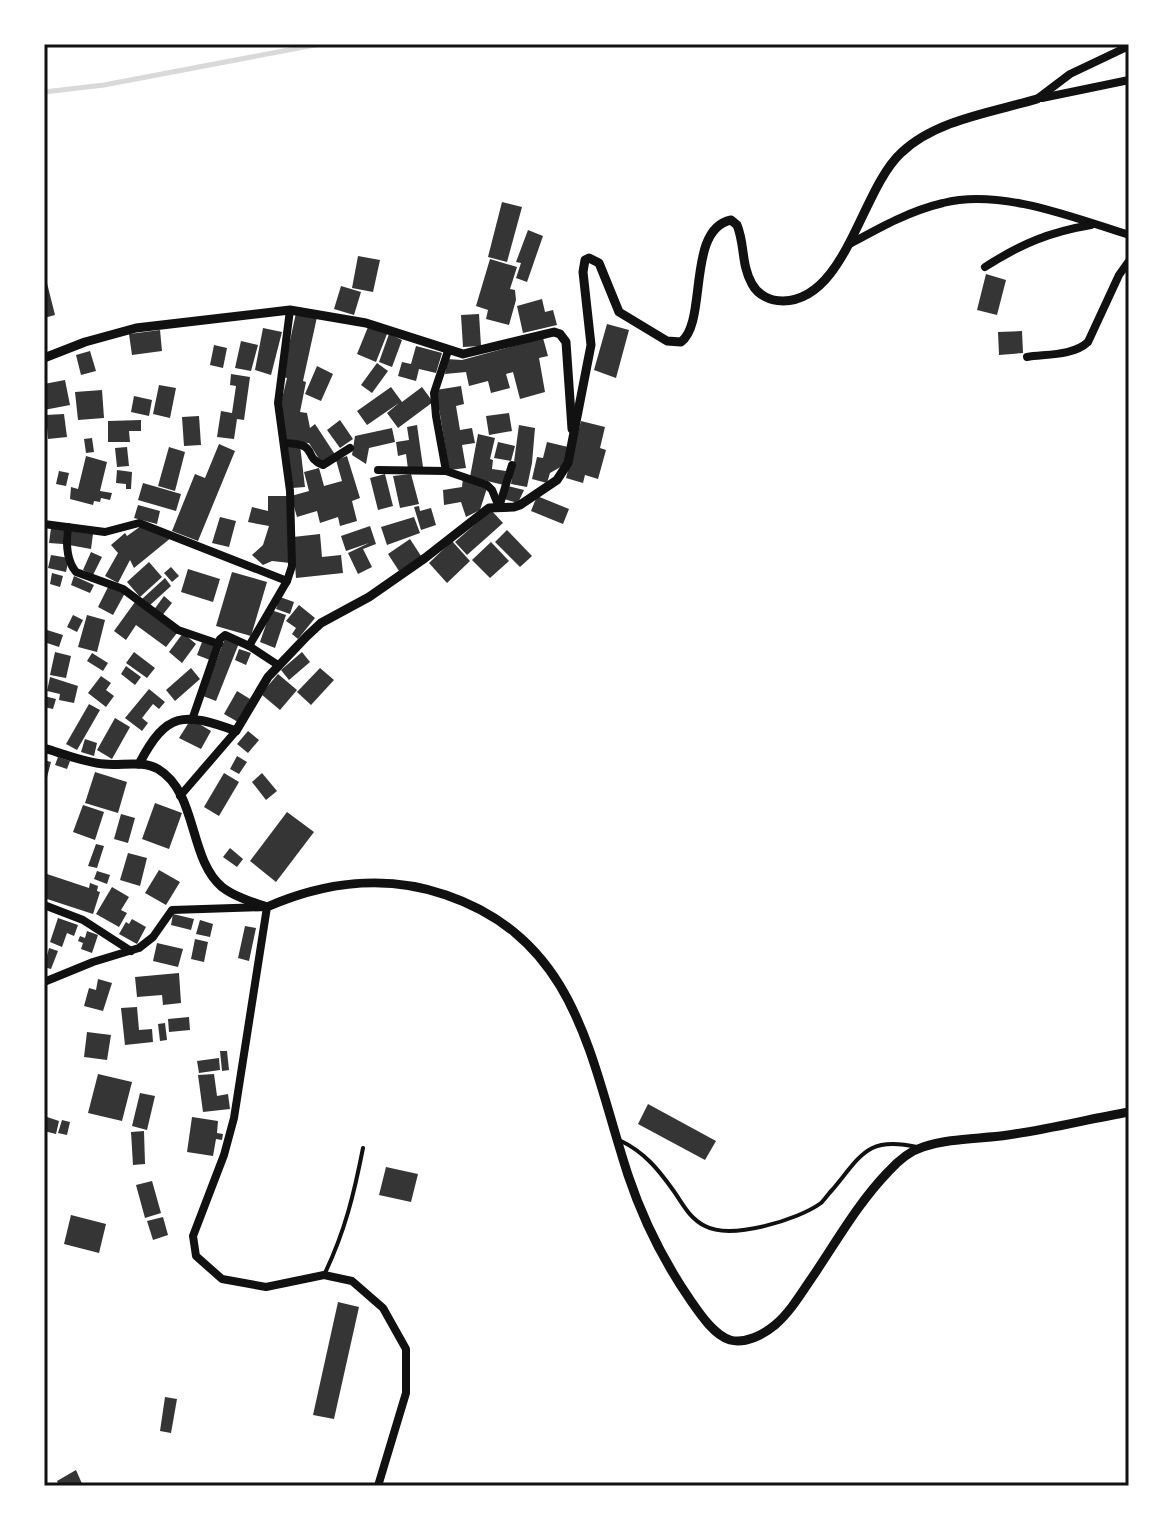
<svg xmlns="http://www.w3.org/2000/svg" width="1173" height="1530" viewBox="0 0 1173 1530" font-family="'Alegreya Sans',sans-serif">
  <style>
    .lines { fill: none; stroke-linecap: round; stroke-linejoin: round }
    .stream { stroke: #d9d9d9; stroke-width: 5 }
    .building { fill: #353535 }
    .service { stroke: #111; stroke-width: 4 }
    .minor { stroke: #111; stroke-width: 8 }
    .tertiary { stroke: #111; stroke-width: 9 }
    .neatline { fill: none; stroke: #111; stroke-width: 3 }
  </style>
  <rect width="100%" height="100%" fill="#fff"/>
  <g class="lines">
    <!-- stream -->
    <polyline class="stream" points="44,92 104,85 320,44"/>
  </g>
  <!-- building -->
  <g class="building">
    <polygon points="502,202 522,207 507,262 488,257"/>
    <polygon points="528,230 543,236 527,282 516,278 521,263 516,262"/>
    <polygon points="358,256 380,260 373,292 352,288"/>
    <polygon points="490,259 517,267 510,289 515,290 516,300 509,325 486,319 488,310 476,306"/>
    <polygon points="986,274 1006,280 997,315 977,310"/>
    <polygon points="44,283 47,283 55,315 44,318"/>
    <polygon points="341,286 361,292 354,315 334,309"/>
    <polygon points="542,299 545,312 553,310 557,325 523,333 517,306"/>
    <polygon points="296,313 317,317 303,381 306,382 300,412 307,413 310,428 315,424 336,456 321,462 309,443 285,442 280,407 287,378 282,377"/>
    <polygon points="479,314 481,346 463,347 461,315"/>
    <polygon points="607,324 629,330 616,378 594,370"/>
    <polygon points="368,327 387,334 376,362 357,354"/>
    <polygon points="263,328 282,332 271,375 255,370"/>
    <polygon points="160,330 162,351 132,355 129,334"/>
    <polygon points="1022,331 1023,353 999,355 998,332"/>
    <polygon points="389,334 402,340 392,367 379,362"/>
    <polygon points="543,338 548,356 539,358 545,392 520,399 513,372 506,374 510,388 491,393 488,381 469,386 466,372 445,374 447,359 462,360"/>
    <polygon points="241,341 258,345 251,371 235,368"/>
    <polygon points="214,345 227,348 223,368 210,365"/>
    <polygon points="416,346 442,353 436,373 419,369 416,381 398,376 402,362 411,364"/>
    <polygon points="90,351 96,371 81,375 76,355"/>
    <polygon points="377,363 388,371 372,393 361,385"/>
    <polygon points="317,366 333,374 321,401 305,394"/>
    <polygon points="231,374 250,377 244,420 237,419 234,439 217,437 221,411 232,413 236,386 230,385"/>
    <polygon points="65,380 70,405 44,410 44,384"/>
    <polygon points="159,385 176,388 170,418 153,414"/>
    <polygon points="461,386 464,404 456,406 460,430 472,428 475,443 462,445 466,468 449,470 436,390"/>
    <polygon points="391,387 402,402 422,387 433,402 398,428 387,413 399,403 367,425 357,411"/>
    <polygon points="102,390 104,418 78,420 75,392"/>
    <polygon points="134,396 152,400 149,416 131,412"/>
    <polygon points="509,413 512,431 489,435 486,416"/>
    <polygon points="64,414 67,437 48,439 46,415"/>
    <polygon points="199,416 201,445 184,446 182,417"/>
    <polygon points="141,420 141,431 129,431 130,442 108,442 108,421"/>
    <polygon points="340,420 353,439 340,448 327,430"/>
    <polygon points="581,421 605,427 600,448 606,450 598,479 585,475 583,483 566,478"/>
    <polygon points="417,425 423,467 408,469 406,454 398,456 396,442 409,440 407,427"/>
    <polygon points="519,425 535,428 532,463 527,487 511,484"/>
    <polygon points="392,428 395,442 369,448 366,464 352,455 355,436"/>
    <polygon points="478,434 495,438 490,459 493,460 492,469 506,471 504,485 470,477"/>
    <polygon points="92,438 94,452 86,453 84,439"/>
    <polygon points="498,442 515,446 511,461 494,458"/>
    <polygon points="547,442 568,447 564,465 550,473 547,483 532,479 537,457 543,458"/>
    <polygon points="219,444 235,451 198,541 172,531 195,474 205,478"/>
    <polygon points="300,445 305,487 292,488 287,447"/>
    <polygon points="127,447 129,466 117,467 115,448"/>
    <polygon points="169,447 185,452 175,491 158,486"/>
    <polygon points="86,456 107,462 100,491 112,493 110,500 101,498 100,502 94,501 93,505 70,499 71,487 78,489"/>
    <polygon points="347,456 360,498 352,501 357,521 340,526 338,517 320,523 317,511 297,517 291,496 309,491 304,472 319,468 324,486 342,481 336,460"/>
    <polygon points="117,470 132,472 131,489 126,489 126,484 116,483"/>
    <polygon points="59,471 69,473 66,486 56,484"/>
    <polygon points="385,474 393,506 378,510 370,478"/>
    <polygon points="411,474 419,504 400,508 393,476"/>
    <polygon points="463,478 487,488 480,510 466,517 461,502 444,505 443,490 462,487"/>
    <polygon points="143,483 181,494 176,511 138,500"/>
    <polygon points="508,486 524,490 518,503 504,499"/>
    <polygon points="268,496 289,496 290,563 272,561 263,565 252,555 263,545 269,526 248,522 252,507 268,511"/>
    <polygon points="537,496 569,509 563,524 531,511"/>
    <polygon points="138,505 160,511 157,524 134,518"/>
    <polygon points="419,506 420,511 431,508 436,525 421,530 414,507"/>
    <polygon points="491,510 503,523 467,555 455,542"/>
    <polygon points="220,517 236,521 229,547 212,543"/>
    <polygon points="414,517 420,533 387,545 381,527"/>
    <polygon points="141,526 172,537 134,568 130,560 118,583 105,576 118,553 111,545 125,533 127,536"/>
    <polygon points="370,526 376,544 363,549 372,567 358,574 348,553 369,543 346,551 341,536"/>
    <polygon points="51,528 64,530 63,544 49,543"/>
    <polygon points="507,530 532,556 520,567 495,542"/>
    <polygon points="71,531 93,534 91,549 69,545"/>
    <polygon points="320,534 322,557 341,555 343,573 296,578 293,537"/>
    <polygon points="410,539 421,556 399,571 388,554"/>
    <polygon points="452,541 470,561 447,583 429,563"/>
    <polygon points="491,542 509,561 490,578 472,560"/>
    <polygon points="91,552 102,557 93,575 83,570"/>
    <polygon points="51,555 69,558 66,572 48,568"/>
    <polygon points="149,562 162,577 140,597 127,582"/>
    <polygon points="171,567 179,576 172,582 164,573"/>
    <polygon points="188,569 220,579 213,602 181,592"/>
    <polygon points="232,572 267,582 251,636 216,626"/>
    <polygon points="52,573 63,576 60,587 50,584"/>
    <polygon points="74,576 94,585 90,593 71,585"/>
    <polygon points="165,578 171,586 149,606 142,599"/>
    <polygon points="109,585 125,593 113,615 98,607"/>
    <polygon points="164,596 172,603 161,617 153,611"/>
    <polygon points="280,597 294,602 290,614 276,609"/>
    <polygon points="135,602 177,633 166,647 136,625 126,640 114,631"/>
    <polygon points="299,605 315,618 298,639 292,634 296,628 286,621"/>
    <polygon points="271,610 286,615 275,648 260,642"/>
    <polygon points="73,615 83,620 77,632 67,627"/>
    <polygon points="87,615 105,620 97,652 78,647"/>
    <polygon points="47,630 63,635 59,647 44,642"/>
    <polygon points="183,633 196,644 182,663 169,652"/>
    <polygon points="225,638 239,643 216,701 203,696"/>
    <polygon points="202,642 215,646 210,660 197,655"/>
    <polygon points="239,649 251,653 246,665 235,660"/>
    <polygon points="55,652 71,656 66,678 50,675"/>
    <polygon points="134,652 155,668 147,678 126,663"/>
    <polygon points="302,652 310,662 289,680 281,670"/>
    <polygon points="92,653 108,663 103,671 87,661"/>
    <polygon points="126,666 141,677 135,685 121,674"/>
    <polygon points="191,668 200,679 175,701 166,690"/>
    <polygon points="320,668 334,680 311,705 297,692"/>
    <polygon points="278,674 297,690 280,710 261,694"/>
    <polygon points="101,676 111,683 106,690 114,696 106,707 88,693"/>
    <polygon points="50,677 78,686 74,703 59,700 60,694 47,691"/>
    <polygon points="149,689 165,702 159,709 153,704 142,718 148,723 142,731 125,718"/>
    <polygon points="237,691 250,699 238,722 224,714"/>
    <polygon points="44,696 56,699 53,709 44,707"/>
    <polygon points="89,704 100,710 77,750 66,744"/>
    <polygon points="115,718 130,727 112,759 97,750"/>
    <polygon points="191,719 211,731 201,749 179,738"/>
    <polygon points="248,731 259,740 248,753 237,744"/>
    <polygon points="85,739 97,743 94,756 81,752"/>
    <polygon points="237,756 247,762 239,774 230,769"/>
    <polygon points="58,757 70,761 67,769 55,765"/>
    <polygon points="44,760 51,762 45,785 44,785"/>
    <polygon points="95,772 127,782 118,813 85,803"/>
    <polygon points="224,773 239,782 219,816 204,807"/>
    <polygon points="262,773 277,791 266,800 252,782"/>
    <polygon points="155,803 182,813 169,849 142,839"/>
    <polygon points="83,805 104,812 95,840 73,832"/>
    <polygon points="287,812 314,832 276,882 250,861"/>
    <polygon points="121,814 135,818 128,843 114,839"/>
    <polygon points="96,844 104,846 97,868 88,866"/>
    <polygon points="230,848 243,859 237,867 223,857"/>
    <polygon points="128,853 147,858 140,886 120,880"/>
    <polygon points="159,870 180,882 166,905 145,893"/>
    <polygon points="97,871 110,875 107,884 94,879"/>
    <polygon points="44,873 89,888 90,883 98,886 97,891 100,892 93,914 44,898"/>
    <polygon points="112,887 129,897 121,910 127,913 119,927 96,914"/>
    <polygon points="173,914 194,919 191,930 171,925"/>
    <polygon points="58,918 78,925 74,936 67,933 62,947 50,942"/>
    <polygon points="132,919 146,927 137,944 119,934 126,922 129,924"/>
    <polygon points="200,920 213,924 210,937 196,934"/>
    <polygon points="245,926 256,928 249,961 238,958"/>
    <polygon points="87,931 98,935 92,953 81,949 83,943 78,941 80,936 85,938"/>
    <polygon points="195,939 208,942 204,962 191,959"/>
    <polygon points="157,943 183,949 178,967 153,961"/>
    <polygon points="49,948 58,951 51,969 44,967"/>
    <polygon points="179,973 181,1003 163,1005 162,995 137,997 135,977"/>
    <polygon points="98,979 112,983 103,1011 84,1006 89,988 96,990"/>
    <polygon points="137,1007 139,1030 152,1029 153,1042 125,1045 121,1008"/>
    <polygon points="189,1017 190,1030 169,1032 168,1019"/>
    <polygon points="165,1023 167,1040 160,1041 158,1024"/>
    <polygon points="87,1032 111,1035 107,1060 84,1057"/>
    <polygon points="220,1051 227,1051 229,1070 222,1071"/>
    <polygon points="219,1058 220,1070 199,1073 197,1061"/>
    <polygon points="98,1074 132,1082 122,1121 88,1113"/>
    <polygon points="214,1074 217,1096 228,1094 230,1109 203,1112 198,1075"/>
    <polygon points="140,1093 155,1096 147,1130 132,1126"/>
    <polygon points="648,1104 716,1141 705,1160 638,1124"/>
    <polygon points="47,1117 59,1121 56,1134 44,1131"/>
    <polygon points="192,1117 218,1121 217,1133 223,1134 222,1140 216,1139 213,1156 187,1152"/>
    <polygon points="62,1120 70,1122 67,1135 58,1133"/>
    <polygon points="144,1131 145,1164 133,1165 131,1132"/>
    <polygon points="386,1167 418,1174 411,1202 379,1195"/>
    <polygon points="152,1181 161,1213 145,1218 136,1185"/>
    <polygon points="71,1215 106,1224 99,1253 64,1244"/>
    <polygon points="163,1217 168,1235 153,1240 147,1221"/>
    <polygon points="338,1302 359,1307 334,1419 313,1415"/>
    <polygon points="165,1397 177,1399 171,1433 160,1431"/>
    <polygon points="76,1470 83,1486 59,1486 57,1481"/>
  </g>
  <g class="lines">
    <!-- service -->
    <g class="service">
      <path d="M621,1141C644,1152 658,1169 673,1190C683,1204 689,1218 705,1226C731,1240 798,1220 821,1203C825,1199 829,1193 833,1189C862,1154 868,1136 917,1147"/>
      <path d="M325,1273C345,1231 354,1194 363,1148"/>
    </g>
    <!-- minor -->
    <g class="minor">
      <polyline points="1042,98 1129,80"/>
      <polyline points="1037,99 1070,74 1129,46"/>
      <path d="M848,245C879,228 909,211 943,203C1000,188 1075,218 1129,235"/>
      <path d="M985,267C1021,244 1049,232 1091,225"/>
      <polyline points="448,351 434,393 436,416 446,471 487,485 492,490 499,507"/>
      <path d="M1027,357C1046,354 1073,356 1088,342L1119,275L1129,261"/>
      <path d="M284,443C321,444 301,456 323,465L350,448"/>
      <polyline points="378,470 446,471"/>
      <polyline points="499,507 512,465"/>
      <polyline points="44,524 105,532 139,523 287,581"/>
      <path d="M68,527C66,542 66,560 76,572L123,589L178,630L219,644"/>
      <polyline points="249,646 287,581 292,566 290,491 278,403 290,310"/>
      <polyline points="193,717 220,639 225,635 249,646 278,665"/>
      <polyline points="180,796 236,731"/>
      <polyline points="44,905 83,920 131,951"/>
      <polyline points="44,982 93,962 139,948 153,937 172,910 267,907 234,1118 224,1155 193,1236 196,1256 222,1279 266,1287 324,1275 352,1281 383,1308 406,1349 406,1393 378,1486"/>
    </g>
    <!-- tertiary -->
    <g class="tertiary">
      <polyline points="44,358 85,342 136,328 290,310 366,323 463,354 554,332 560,334 566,342 572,429"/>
      <path d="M44,748C64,754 83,762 104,764C121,766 143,760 158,769C198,793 188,858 222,887C235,897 252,902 267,907C324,882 386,874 446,895C578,940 590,1059 628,1175C643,1220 664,1262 691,1301C700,1314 714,1335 730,1340C745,1344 763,1335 775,1325C789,1313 799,1297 809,1282C834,1246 857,1204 888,1172C897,1162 910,1151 923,1147C950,1138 980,1139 1008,1135C1049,1129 1089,1119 1129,1112"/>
      <path d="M139,764C167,711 183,712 236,731L268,677L307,636L321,623L369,597L425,558L489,508L514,507L520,505L557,480L568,463L591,345L583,272L585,260L589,258L599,263L619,312L667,341L681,342C708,322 686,229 731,220L737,225C745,244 741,265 752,284C758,295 770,301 783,301C846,300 861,190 901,153C935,120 993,112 1037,99"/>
    </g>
  </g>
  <!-- border -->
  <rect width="1173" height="1530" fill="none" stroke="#ffffff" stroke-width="92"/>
  <rect x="46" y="46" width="1081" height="1438" class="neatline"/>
</svg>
